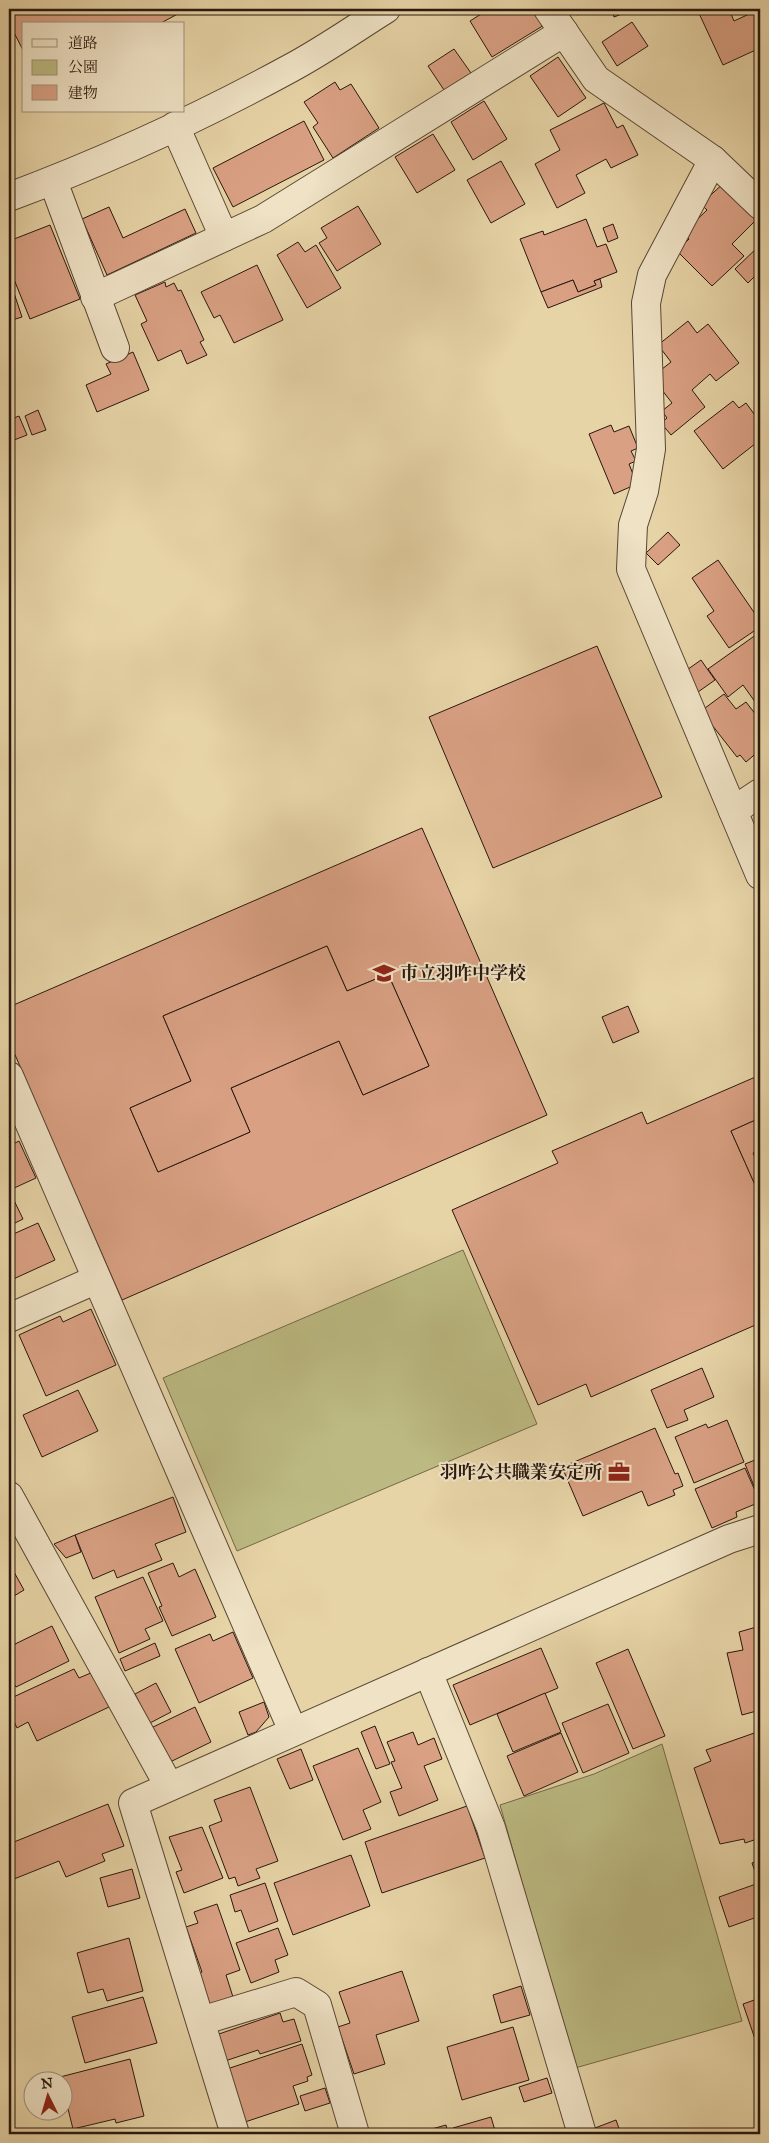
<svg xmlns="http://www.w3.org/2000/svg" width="769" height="2143" viewBox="0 0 769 2143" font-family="'IM FELL Great Primer','Noto Serif JP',serif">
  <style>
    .green { fill: #bcba82; stroke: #736948 }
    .building { fill: #d9a083; stroke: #2a180e; fill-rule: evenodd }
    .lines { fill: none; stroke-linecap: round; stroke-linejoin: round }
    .minor-casing { stroke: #594734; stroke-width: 30 }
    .minor { stroke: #efe2c5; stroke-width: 28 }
    .labels { text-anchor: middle; stroke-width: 4; stroke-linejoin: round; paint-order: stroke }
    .poi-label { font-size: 18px; font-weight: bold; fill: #2a180e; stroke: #efe2c5; text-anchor: start }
  </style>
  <rect width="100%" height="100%" fill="#e6d3a6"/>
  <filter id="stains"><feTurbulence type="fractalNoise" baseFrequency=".004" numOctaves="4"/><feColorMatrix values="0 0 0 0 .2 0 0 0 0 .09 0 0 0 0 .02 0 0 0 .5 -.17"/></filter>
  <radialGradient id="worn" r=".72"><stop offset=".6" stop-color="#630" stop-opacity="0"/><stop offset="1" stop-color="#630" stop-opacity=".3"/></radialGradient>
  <!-- green -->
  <g class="green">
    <polygon points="463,1250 537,1424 237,1551 163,1378"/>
    <polygon points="662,1744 742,2021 575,2068 500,1805 594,1774"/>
  </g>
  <!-- building -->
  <g class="building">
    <polygon points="9,9 187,9 159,24 24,24 24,52 9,23"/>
    <polygon points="489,9 541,9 549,22 492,57 470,21"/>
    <polygon points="575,9 593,9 577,15"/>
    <polygon points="611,9 635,9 614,17"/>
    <polygon points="697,9 729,9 734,21 760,9 760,48 723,65"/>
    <polygon points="632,22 648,46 617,66 602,42"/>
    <polygon points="454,49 471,73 444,90 428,66"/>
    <polygon points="558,57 586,98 558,117 530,76"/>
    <polygon points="335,82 340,90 351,84 379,128 333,158 313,127 318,123 304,102"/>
    <polygon points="484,101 507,139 473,160 451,122"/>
    <polygon points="604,103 617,128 623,125 638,155 611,168 606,159 576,175 585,193 557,208 535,164 560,150 550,130"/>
    <polygon points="304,121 324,160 233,207 213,168"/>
    <polygon points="433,134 455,170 417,193 395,157"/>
    <polygon points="501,161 525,204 491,223 467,180"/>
    <polygon points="726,181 760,216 732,244 744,256 712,286 677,251 689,239 683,233 707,210 701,204"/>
    <polygon points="358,206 381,244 337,271 319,243 327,238 321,228"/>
    <polygon points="109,207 123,238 185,209 196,233 107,275 82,219"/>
    <polygon points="586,219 597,247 606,244 617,272 594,281 596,285 578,292 573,280 541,292 520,239 543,231 544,235"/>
    <polygon points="613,224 618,238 608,242 603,228"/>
    <polygon points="50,225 80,299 30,319 9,267 9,241"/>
    <polygon points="298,242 305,252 316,245 341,288 307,308 277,255"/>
    <polygon points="760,245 760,271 748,283 735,269"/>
    <polygon points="257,265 283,320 234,343 220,315 214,318 201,292"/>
    <polygon points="9,278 22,317 9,321"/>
    <polygon points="600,279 602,287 548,308 541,292 573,280 578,292 596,285 594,281"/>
    <polygon points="165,282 166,287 174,283 178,291 181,290 204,340 200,342 207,355 187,364 181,350 158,361 141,324 147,321 135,295"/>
    <polygon points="688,321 697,333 708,324 739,363 716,381 710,374 692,390 705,407 671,435 661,423 667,418 662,411 672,403 652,377 671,362 658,345"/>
    <polygon points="133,352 149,390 97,412 86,385 111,374 106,364"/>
    <polygon points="733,401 739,408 746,403 760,422 760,440 723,469 694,431"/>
    <polygon points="38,410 46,430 32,435 25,416"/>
    <polygon points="19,416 27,435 9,442 9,420"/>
    <polygon points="611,425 614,432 629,426 638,448 631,451 636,461 629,464 637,484 614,494 589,434"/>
    <polygon points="668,532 680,545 658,565 646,553"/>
    <polygon points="718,560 760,621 760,627 729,648 707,616 714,611 692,578"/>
    <polygon points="760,632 760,705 758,706 743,685 728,697 708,669"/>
    <polygon points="597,646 662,797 493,868 429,717"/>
    <polygon points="701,660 715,680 698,692 684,672"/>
    <polygon points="724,694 736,709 746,702 760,720 760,750 746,762 740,755 737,757 701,711"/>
    <path d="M422,828L547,1115L122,1300L9,1041V1007ZM327,946L347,991L388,974L429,1066L363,1095L339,1041L231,1088L250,1132L158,1172L130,1108L191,1081L163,1016Z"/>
    <polygon points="327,946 347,991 388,974 429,1066 363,1095 339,1041 231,1088 250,1132 158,1172 130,1108 191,1081 163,1016"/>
    <polygon points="628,1006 639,1032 613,1043 602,1017"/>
    <polygon points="760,1075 760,1118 731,1131 760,1196 760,1323 591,1397 586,1384 538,1405 452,1210 558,1163 552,1151 642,1112 647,1124"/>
    <polygon points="760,1118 760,1150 753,1153 760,1169 760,1196 731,1131"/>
    <polygon points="19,1141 36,1178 12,1189 9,1183 9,1146"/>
    <polygon points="9,1190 23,1219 9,1226"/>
    <polygon points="38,1223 55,1260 9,1281 9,1236"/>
    <polygon points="91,1309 116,1365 46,1396 19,1335 60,1316 63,1322"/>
    <polygon points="702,1368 714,1397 684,1410 688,1420 667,1428 651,1390"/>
    <polygon points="78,1390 98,1431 42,1457 23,1415"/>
    <polygon points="727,1420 744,1462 694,1483 675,1437 706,1424 708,1428"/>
    <polygon points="655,1428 675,1474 678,1473 683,1486 673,1490 675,1495 648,1506 642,1491 583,1516 562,1467"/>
    <polygon points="760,1458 760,1490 756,1491 745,1464"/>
    <polygon points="745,1468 760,1502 736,1512 737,1517 712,1528 695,1489"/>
    <polygon points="173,1497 186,1532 155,1544 162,1560 117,1578 114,1570 93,1579 75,1535"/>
    <polygon points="75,1535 81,1552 66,1558 54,1544"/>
    <polygon points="9,1563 24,1590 9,1599"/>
    <polygon points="173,1563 179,1577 195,1569 216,1617 172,1636 159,1607 162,1606 148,1573"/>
    <polygon points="143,1577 163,1621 145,1629 150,1639 119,1653 95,1597"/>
    <polygon points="52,1626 69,1661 16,1687 13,1682 9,1684 9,1647"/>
    <polygon points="760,1626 760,1710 742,1715 727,1653 743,1650 739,1632"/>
    <polygon points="233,1632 253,1678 199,1703 175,1649 210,1634 213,1641"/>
    <polygon points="155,1643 160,1656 125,1671 120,1659"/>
    <polygon points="541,1648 558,1688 470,1725 453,1685"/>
    <polygon points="628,1649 665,1736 633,1749 596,1663"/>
    <polygon points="74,1669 79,1678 93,1672 109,1707 37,1741 28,1722 17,1728 9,1711 9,1699"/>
    <polygon points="156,1683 171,1712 150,1723 135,1694"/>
    <polygon points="545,1693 561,1732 513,1752 497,1714"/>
    <polygon points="264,1702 269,1717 256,1732 248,1735 239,1712"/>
    <polygon points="608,1704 629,1753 583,1773 562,1723"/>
    <polygon points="195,1707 211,1742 168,1763 151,1728"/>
    <polygon points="375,1726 390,1764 376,1769 361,1732"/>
    <polygon points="760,1731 760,1838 745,1843 744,1839 720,1844 694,1768 711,1761 706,1750"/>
    <polygon points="413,1732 418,1745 434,1738 442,1759 424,1766 438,1800 399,1816 390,1792 402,1788 391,1762 395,1761 387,1742"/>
    <polygon points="561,1733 578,1772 524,1796 507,1756"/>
    <polygon points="358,1748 381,1802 363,1810 371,1829 343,1840 313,1766"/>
    <polygon points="301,1749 313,1780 290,1789 277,1759"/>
    <polygon points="250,1787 278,1861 256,1869 260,1878 238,1886 235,1877 229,1879 209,1826 222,1821 214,1800"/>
    <polygon points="108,1804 124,1846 102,1854 105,1861 66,1877 59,1861 9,1881 9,1844"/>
    <polygon points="467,1806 485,1858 382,1893 365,1842"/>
    <polygon points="202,1827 223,1878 184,1893 176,1872 182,1870 169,1837"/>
    <polygon points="351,1855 370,1906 293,1935 274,1883"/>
    <polygon points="760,1860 760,1916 729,1927 719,1897 759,1883 752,1863"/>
    <polygon points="132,1869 140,1898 108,1907 100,1878"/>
    <polygon points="265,1883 278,1921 249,1932 241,1910 235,1912 230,1895"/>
    <polygon points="217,1904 240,1970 226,1975 233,1997 207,2007 196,1974 202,1972 186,1927 198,1923 194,1912"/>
    <polygon points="278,1928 288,1955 275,1960 279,1972 251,1983 236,1943"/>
    <polygon points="129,1938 143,1991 107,2001 103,1989 88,1993 77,1953"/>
    <polygon points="402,1971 419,2021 376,2035 385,2064 354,2074 338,2027 350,2023 339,1992"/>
    <polygon points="521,1986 530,2015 501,2023 493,1995"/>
    <polygon points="143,1997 157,2043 85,2063 72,2017"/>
    <polygon points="760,1998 760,2038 755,2039 743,2004"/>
    <polygon points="280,2013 283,2022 294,2019 301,2041 260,2054 258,2050 225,2061 216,2035"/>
    <polygon points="513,2027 529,2080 462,2100 447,2047"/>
    <polygon points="302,2044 312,2075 307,2077 308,2081 293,2086 299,2104 245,2122 227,2069"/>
    <polygon points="130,2059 144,2116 116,2123 115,2119 73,2129 60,2077"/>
    <polygon points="547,2078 552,2093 524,2102 519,2087"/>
    <polygon points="325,2088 330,2103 305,2111 300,2096"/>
    <polygon points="491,2117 496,2134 455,2134 453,2128"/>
    <polygon points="616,2120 621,2134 597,2134 595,2128"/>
    <polygon points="446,2125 448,2134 414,2134"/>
  </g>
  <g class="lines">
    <!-- minor casing -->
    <g class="minor-casing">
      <g id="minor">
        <polyline points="548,9 596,79 713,160 652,275 646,303 651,449 644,491 633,525 631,569 733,811"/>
        <polyline points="175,126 224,237"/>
        <polyline points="713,160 760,205"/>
        <polyline points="53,181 115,348"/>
        <path d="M9,197C105,161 199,118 289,69C323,51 354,29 386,9"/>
        <polyline points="95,297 263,219 564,32"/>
        <polyline points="760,793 733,811 760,875"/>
        <polyline points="9,1076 293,1731"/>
        <polyline points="9,1318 95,1280"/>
        <polyline points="9,1496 169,1786"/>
        <polyline points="428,1672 491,1828 582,2134"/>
        <polyline points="201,2021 296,1992 317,2005 355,2134"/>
        <polyline points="235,2134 133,1803 729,1539 760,1529"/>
      </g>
    </g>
    <!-- minor -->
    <use href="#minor" class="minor"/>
  </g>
  <!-- icons -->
  <defs>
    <g id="school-bare" transform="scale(1.725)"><path d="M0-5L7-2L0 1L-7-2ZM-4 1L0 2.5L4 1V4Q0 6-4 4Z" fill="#8f2418" stroke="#efe2c5" stroke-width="2.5" paint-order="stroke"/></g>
    <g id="office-bare" transform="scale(1.725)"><path d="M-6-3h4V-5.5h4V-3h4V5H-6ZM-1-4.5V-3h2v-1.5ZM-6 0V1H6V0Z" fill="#8f2418" stroke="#efe2c5" stroke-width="2.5" paint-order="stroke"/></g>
  </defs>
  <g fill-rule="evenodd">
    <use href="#school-bare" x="384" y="973"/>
    <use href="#office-bare" x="619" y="1472"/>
  </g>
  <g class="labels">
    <!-- poi labels -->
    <g class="poi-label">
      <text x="400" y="979">市立羽咋中学校</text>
      <text x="602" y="1478" text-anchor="end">羽咋公共職業安定所</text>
    </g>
  </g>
  <!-- margin -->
  <rect width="769" height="2143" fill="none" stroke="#e6d3a6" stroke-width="30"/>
  <rect x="10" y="10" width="749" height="2123" fill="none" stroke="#2a180e" stroke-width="2.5"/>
  <rect x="15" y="15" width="739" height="2113" fill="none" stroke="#2a180e"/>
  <!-- legend -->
  <rect x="22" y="22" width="162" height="90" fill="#efe2c5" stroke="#a0917c"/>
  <rect x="32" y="39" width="25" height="8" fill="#efe2c5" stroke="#a0917c"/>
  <text x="68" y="48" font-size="15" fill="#2a180e">道路</text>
  <rect x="32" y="60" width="25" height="15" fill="#bcba82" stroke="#a0917c"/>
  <text x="68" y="72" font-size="15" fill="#2a180e">公園</text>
  <rect x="32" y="85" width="25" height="15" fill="#d9a083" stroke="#a0917c"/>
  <text x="68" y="98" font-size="15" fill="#2a180e">建物</text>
  <!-- north arrow -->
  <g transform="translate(48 2096) rotate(355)"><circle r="24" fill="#efe2c5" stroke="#a0917c"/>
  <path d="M0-4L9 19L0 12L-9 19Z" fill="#8f2418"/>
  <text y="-8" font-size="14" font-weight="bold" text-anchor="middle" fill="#2a180e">N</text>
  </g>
  <rect width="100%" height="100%" filter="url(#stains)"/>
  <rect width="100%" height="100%" fill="url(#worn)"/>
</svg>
